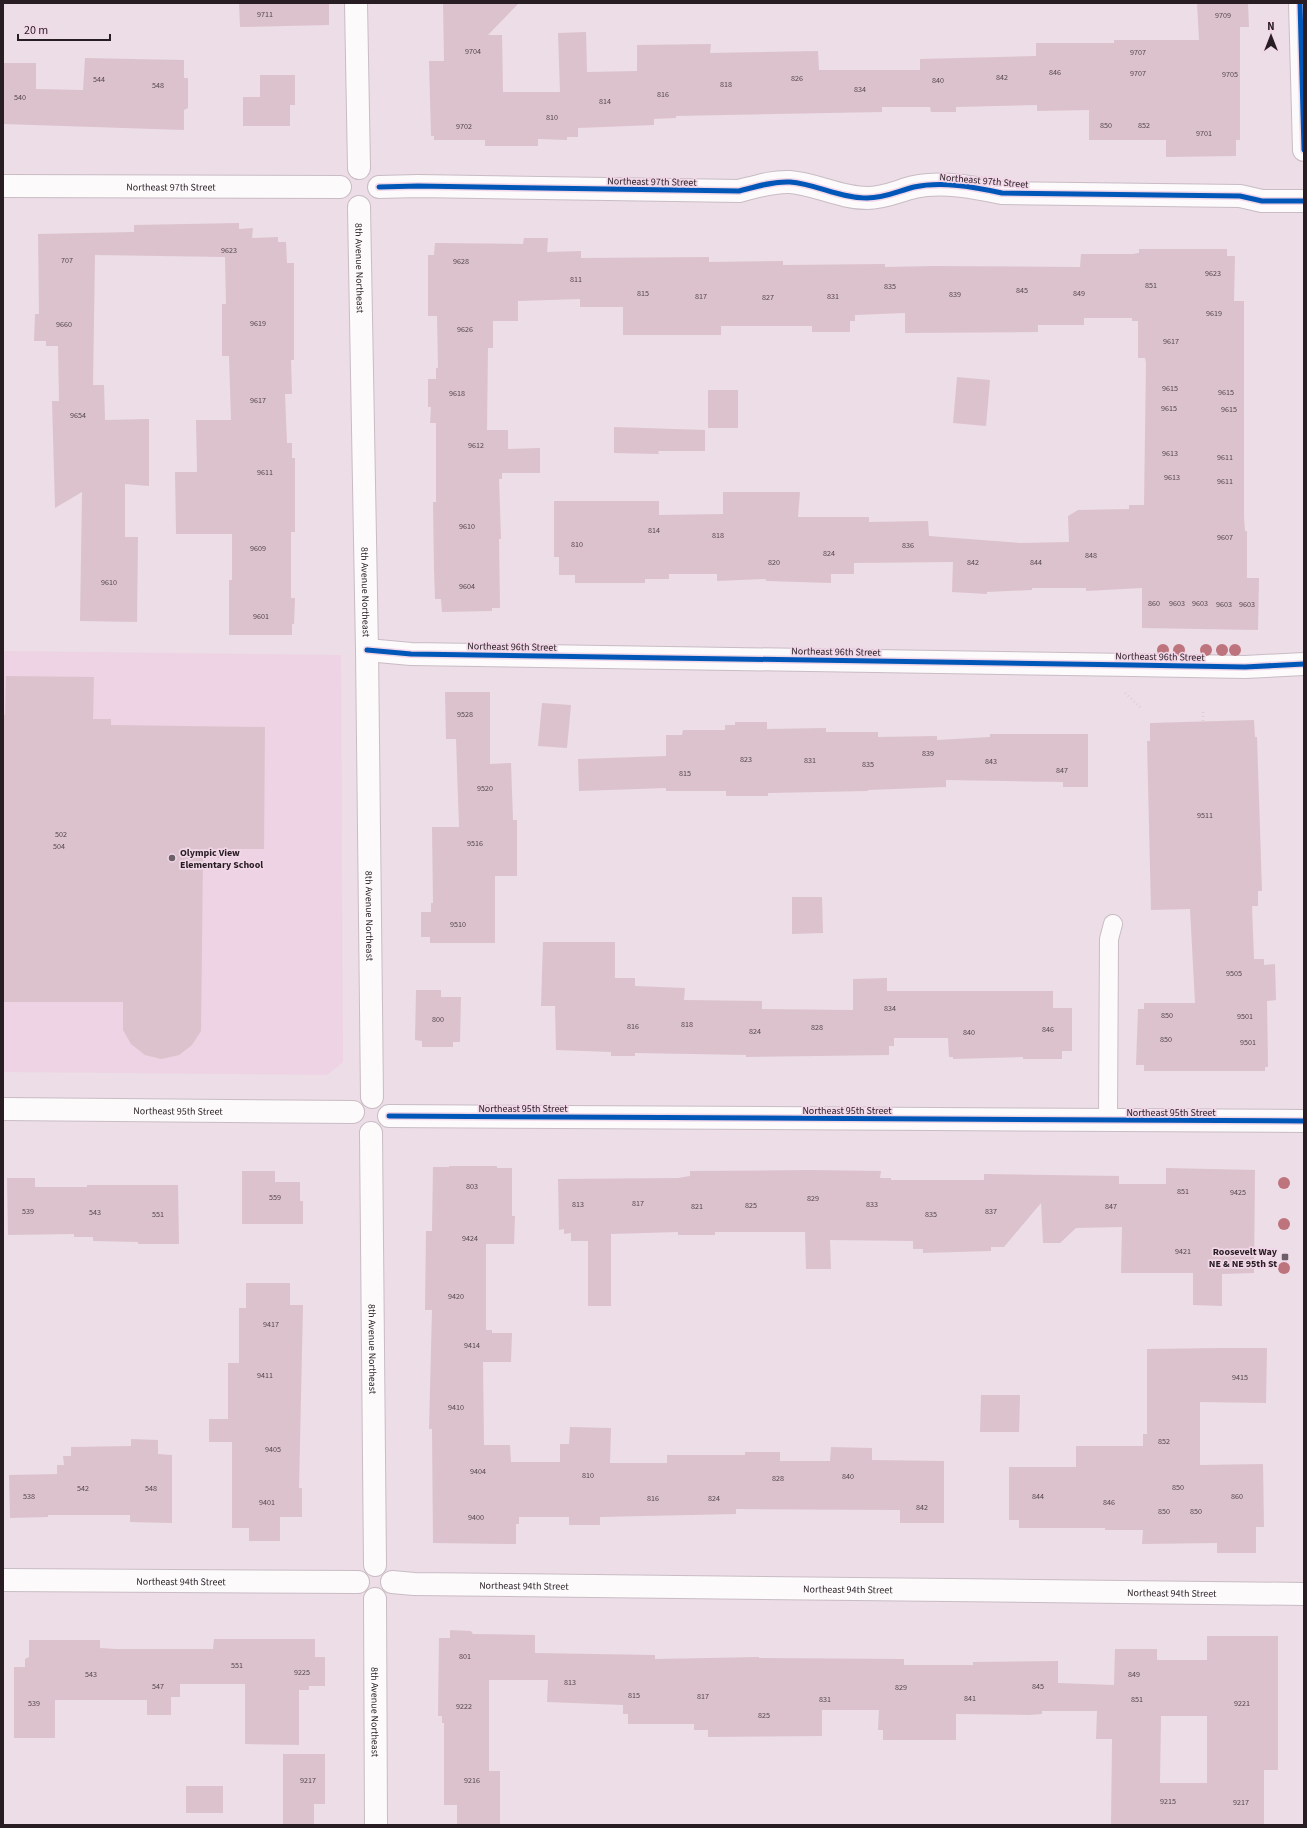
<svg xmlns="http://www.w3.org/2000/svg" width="1307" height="1828" viewBox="0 0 1307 1828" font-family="'Source Sans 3',sans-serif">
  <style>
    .built { fill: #edd3e3 }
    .building { fill: #dcc2cc; fill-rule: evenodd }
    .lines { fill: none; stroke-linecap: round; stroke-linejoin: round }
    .service-casing { stroke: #c9bcc4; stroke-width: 20 }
    .minor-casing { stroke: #c9bcc4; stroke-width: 24 }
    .secondary-casing { stroke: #c9bcc4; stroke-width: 24 }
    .path { stroke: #d6d2d4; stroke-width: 2.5; stroke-dasharray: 1 3; stroke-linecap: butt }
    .service { stroke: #fcfafb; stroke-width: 18 }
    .minor { stroke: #fcfafb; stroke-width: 22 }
    .secondary { stroke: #fcfafb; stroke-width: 22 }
    .cycleway-casing { stroke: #f2d7e8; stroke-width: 8 }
    .cycleway { stroke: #0057b8; stroke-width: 5 }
    .tree { fill: #be747c }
    .poi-dot { fill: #6c6068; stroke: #f2d7e8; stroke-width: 1.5 }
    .labels { text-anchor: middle; stroke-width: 3.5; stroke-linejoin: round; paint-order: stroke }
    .number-label { font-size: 8px; fill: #54464d }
    .street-label { font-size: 10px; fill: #271d23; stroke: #f2d7e8 }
    .poi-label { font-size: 10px; font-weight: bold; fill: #271d23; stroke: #f2d7e8; text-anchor: start }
  </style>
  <rect width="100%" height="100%" fill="#ecdde7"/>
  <!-- built -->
  <polygon class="built" points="3,651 341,655 343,1062 327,1075 3,1072"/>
  <!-- building -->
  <g class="building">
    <polygon points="239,3 329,3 329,25 240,27"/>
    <polygon points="443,3 519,3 488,35 502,35 503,92 560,92 558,33 586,32 587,72 637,71 637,45 711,44 710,53 818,51 819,70 920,70 920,59 1036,56 1036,43 1114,43 1114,40 1199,40 1197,3 1248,3 1249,27 1240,27 1240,140 1236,140 1236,156 1166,157 1166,140 1089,140 1089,110 1037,111 1037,105 956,107 956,112 931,112 930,107 882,107 882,112 676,116 676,118 654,119 654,125 578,128 578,137 567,137 567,140 538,139 538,146 485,146 485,140 434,140 434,136 431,136 429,61 444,61"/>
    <polygon points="85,58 184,60 184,78 188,78 188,108 184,110 184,130 3,124 3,63 36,63 36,89 83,90"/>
    <polygon points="260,75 295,75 295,105 290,105 290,126 243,126 243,97 260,97"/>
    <polygon points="239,223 239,229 253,228 252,238 278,237 278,242 286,242 287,263 294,263 294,360 291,360 292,394 285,394 287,443 292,443 292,458 295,458 295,532 291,532 291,598 295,598 294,624 292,624 292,635 229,635 229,580 232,580 232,534 176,534 175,472 197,472 196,420 231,420 229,356 222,356 222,304 226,304 225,257 95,255 93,385 104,385 105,420 149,419 149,486 125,484 125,537 138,537 137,622 80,621 82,492 55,508 52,401 59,401 58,346 46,346 46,341 34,341 35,314 39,314 38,234 134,232 134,225"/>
    <polygon points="524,238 548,238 547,252 581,251 581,258 709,257 709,262 783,261 783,265 885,264 885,267 934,266 1080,267 1081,254 1132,254 1139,253 1139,249 1227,249 1227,256 1235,256 1234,301 1244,301 1244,517 1245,531 1247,531 1247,578 1259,578 1258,630 1142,628 1142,588 1086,591 1086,588 1032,588 1032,590 987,592 987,594 952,592 953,562 854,563 854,574 831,574 831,583 766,581 766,579 717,581 717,574 669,574 669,579 645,579 645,583 575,583 575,575 559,575 559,557 554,557 554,501 659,501 659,515 723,514 723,492 800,492 798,517 869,517 869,522 928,521 929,536 1020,543 1069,542 1068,516 1078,510 1129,509 1129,505 1144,505 1146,363 1145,358 1138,358 1138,321 1132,321 1132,318 1084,318 1084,325 1038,325 1038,332 905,333 905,313 855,315 855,321 850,321 850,332 812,332 812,326 721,326 721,335 623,335 623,307 580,307 580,299 518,301 518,321 493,321 493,348 488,348 487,430 508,430 508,449 540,448 540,473 502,473 502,479 499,479 501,539 499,539 500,608 492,608 492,611 442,612 441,599 435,599 434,569 433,502 436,502 436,423 430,423 431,407 428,407 428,379 436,379 436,368 438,368 437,316 428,316 428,255 434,255 435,243 523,244"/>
    <polygon points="957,377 990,380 986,426 953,423"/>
    <rect x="708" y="390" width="30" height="38"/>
    <polygon points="614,427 705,430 705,451 658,451 659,454 614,453"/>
    <polygon points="6,676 94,677 93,719 111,719 111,725 265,727 264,849 233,849 233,858 203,857 201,1031 192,1045 179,1055 161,1059 145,1055 131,1044 123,1030 123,1002 3,1002 3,715 5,715"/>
    <polygon points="445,692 490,692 490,764 511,763 513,820 517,820 517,876 495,876 495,943 430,943 430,937 421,937 421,912 431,912 431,903 433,903 432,827 459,827 456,739 446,739"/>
    <polygon points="542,703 571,705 567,748 538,746"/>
    <polygon points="1254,720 1255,737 1257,737 1262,891 1258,891 1258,906 1252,906 1254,959 1264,959 1264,965 1275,964 1276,1000 1267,1001 1268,1067 1265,1067 1265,1071 1144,1071 1144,1065 1136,1065 1138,1009 1144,1009 1144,1003 1195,1003 1190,909 1151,910 1147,741 1150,741 1150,723"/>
    <polygon points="735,722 767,722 767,729 826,728 826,732 878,732 878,737 937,736 937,740 990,737 990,734 1088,734 1088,787 1063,787 1063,782 946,780 946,787 868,790 868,791 768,793 768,796 726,796 726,791 666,791 666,788 579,791 578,759 666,756 666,735 682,735 683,730 725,730 725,725 735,725"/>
    <polygon points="792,897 822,897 823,933 792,934"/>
    <polygon points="543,942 615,942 615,978 635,978 635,986 685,988 684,1000 762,1001 762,1009 853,1010 853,979 887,978 887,991 1053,991 1053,1008 1072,1008 1072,1051 1062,1051 1062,1059 1023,1059 1023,1057 953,1059 953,1057 949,1057 948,1038 894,1038 894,1046 889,1046 889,1055 746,1057 746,1055 635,1053 635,1056 611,1056 611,1052 556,1050 555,1006 541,1006"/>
    <polygon points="416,990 441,990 441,997 461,997 460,1042 453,1042 453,1047 422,1047 422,1041 415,1040"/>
    <polygon points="449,1166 497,1166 497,1168 512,1168 512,1216 515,1216 514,1244 486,1244 486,1330 492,1330 492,1333 512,1333 511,1362 483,1362 484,1445 510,1445 511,1462 560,1462 560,1444 569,1444 570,1427 611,1428 610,1463 667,1463 667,1455 745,1455 745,1452 780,1452 780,1461 830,1461 831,1447 872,1448 872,1460 944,1461 944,1523 900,1523 900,1510 736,1509 736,1514 600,1517 600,1525 569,1525 569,1517 519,1517 519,1524 516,1524 516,1544 433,1543 432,1429 429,1429 432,1310 425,1310 426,1231 432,1231 433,1167 449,1167"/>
    <polygon points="1166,1168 1255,1170 1254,1273 1222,1274 1222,1306 1193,1305 1193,1273 1121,1273 1122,1227 1076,1228 1060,1243 1043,1243 1041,1203 1004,1247 991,1247 991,1251 923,1253 923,1249 913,1249 913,1241 830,1240 831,1269 806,1269 805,1232 715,1232 715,1235 678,1235 678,1232 611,1234 611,1306 588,1306 588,1241 571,1241 571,1233 564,1234 564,1229 559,1230 558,1179 678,1178 690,1176 690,1171 811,1170 881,1171 880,1178 891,1178 891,1180 984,1180 984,1174 1119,1176 1119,1184 1166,1184"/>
    <polygon points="242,1171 275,1171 275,1182 300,1182 300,1201 303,1201 303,1224 242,1224"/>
    <polygon points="7,1178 35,1178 35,1187 87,1187 87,1185 178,1185 179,1244 138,1244 138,1242 93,1241 93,1237 74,1237 74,1234 8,1235"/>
    <polygon points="246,1283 290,1283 290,1305 303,1305 299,1488 302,1488 302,1517 280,1517 280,1541 249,1541 249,1528 232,1528 232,1442 209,1442 209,1419 228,1419 228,1363 239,1363 239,1308 246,1308"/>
    <polygon points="1222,1348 1267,1348 1266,1403 1200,1402 1200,1465 1263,1464 1264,1527 1256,1527 1256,1553 1217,1553 1217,1543 1142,1544 1143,1530 1105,1530 1105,1528 1019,1528 1019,1520 1009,1520 1009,1467 1076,1467 1076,1446 1143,1446 1143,1434 1147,1434 1147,1349"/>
    <polygon points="981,1395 1020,1395 1019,1432 980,1432"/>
    <polygon points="131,1439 158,1440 158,1454 172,1455 172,1523 130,1522 130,1515 48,1515 48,1517 10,1518 9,1475 57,1474 57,1465 64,1465 63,1456 71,1456 71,1447 131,1446"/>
    <path d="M450,1630L471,1631L473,1634L535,1635V1653L655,1655V1659L759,1657V1658L904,1659V1665H973V1662L1058,1661V1683L1114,1685L1115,1649H1157V1660H1207V1636H1278V1770H1264V1825H1111L1112,1739H1096L1097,1711H1042V1714L1029,1715L956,1714V1740H883V1730H878L879,1710H822V1736L708,1737V1730H694V1724H628V1714H623V1705L547,1702L548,1680H489V1771H500V1825H457V1805H444V1723H442V1716H438L439,1638H450ZM1161,1716H1207V1783H1160Z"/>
    <polygon points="214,1639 315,1639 315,1657 325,1657 325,1686 309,1686 309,1690 299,1690 299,1745 245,1744 245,1684 180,1684 180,1697 171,1697 171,1715 147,1715 147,1700 55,1700 55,1738 14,1738 14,1667 25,1667 25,1659 29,1657 29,1640 100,1640 100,1648 116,1649 213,1649"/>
    <polygon points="283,1754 325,1754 325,1804 314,1804 314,1825 283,1825"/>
    <rect x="186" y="1786" width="37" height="27"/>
  </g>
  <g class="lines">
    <!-- service casing -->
    <g class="service-casing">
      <polyline id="service" points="1108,1120 1109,939 1113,924"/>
    </g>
    <!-- minor casing -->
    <g class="minor-casing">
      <g id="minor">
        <polyline points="356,3 359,168"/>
        <path id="s1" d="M3,186L340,187"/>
        <path d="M379,187L418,186L739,191C755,187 773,181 790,182C816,184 840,198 867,198C885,198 898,191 914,187C942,181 974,187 1002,193L1240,196L1262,201H1304"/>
        <path id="s2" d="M359,207L367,650L372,1097"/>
        <polyline points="367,650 411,654 1132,665 1245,667 1304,664"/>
        <path id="s3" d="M3,1109L353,1112"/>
        <polyline points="389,1116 1304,1121"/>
        <path id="s4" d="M371,1133L375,1565"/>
        <path id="s5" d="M3,1580L358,1582"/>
        <path id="s6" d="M392,1582L414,1584L1304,1594"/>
        <path id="s7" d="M375,1599L376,1825"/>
      </g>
    </g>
    <!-- secondary casing -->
    <g class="secondary-casing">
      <polyline id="secondary" points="1300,3 1304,150"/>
    </g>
    <!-- path -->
    <g class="path">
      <polyline points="1125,693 1142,709"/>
      <polyline points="1203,712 1203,721"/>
    </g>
    <!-- service -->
    <use href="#service" class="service"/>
    <!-- minor -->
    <use href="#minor" class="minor"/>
    <!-- secondary -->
    <use href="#secondary" class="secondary"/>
    <!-- cycleway casing -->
    <g class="cycleway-casing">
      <g id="cycleway">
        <polyline points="1300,3 1304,150"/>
        <path d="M379,187L418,186L739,191C755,187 773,181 790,182C816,184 840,198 867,198C885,198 898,191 914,187C942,181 974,187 1002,193L1240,196L1262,201H1304"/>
        <polyline points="367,650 411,654 1132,665 1245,667 1304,664"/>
        <polyline points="389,1116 1304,1121"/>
      </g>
    </g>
    <!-- cycleway -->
    <use href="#cycleway" class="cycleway"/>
  </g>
  <!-- trees -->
  <g class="tree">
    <circle cx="1163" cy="650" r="6"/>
    <circle cx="1179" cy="650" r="6"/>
    <circle cx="1206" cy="650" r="6"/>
    <circle cx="1222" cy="650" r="6"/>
    <circle cx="1235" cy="650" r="6"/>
    <circle cx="1284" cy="1183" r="6"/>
    <circle cx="1284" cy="1224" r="6"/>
    <circle cx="1284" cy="1268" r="6"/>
  </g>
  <!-- markers -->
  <g class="poi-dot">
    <circle cx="172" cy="858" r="4"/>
    <rect x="1281" y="1253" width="8" height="8" rx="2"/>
  </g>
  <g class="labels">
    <!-- number labels -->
    <g class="number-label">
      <text x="265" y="17">9711</text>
      <text x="1223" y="18">9709</text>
      <text x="473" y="54">9704</text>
      <text x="1138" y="55">9707</text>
      <text x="1055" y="75">846</text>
      <text x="1138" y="76">9707</text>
      <text x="1230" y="77">9705</text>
      <text x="1002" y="80">842</text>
      <text x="797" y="81">826</text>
      <text x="99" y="82">544</text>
      <text x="938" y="83">840</text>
      <text x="726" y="87">818</text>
      <text x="158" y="88">548</text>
      <text x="860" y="92">834</text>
      <text x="663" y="97">816</text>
      <text x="20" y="100">540</text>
      <text x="605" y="104">814</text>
      <text x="552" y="120">810</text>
      <text x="1106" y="128">850</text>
      <text x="1144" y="128">852</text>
      <text x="464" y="129">9702</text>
      <text x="1204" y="136">9701</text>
      <text x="229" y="253">9623</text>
      <text x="67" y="263">707</text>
      <text x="461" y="264">9628</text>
      <text x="1213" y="276">9623</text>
      <text x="576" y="282">811</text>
      <text x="1151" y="288">851</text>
      <text x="890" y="289">835</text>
      <text x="1022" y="293">845</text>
      <text x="643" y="296">815</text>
      <text x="1079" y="296">849</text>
      <text x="955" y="297">839</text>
      <text x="701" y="299">817</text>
      <text x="833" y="299">831</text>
      <text x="768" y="300">827</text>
      <text x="1214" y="316">9619</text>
      <text x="258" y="326">9619</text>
      <text x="64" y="327">9660</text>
      <text x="465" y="332">9626</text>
      <text x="1171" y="344">9617</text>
      <text x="1170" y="391">9615</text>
      <text x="1226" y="395">9615</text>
      <text x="457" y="396">9618</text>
      <text x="258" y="403">9617</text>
      <text x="1169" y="411">9615</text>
      <text x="1229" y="412">9615</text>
      <text x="78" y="418">9654</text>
      <text x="476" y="448">9612</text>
      <text x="1170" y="456">9613</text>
      <text x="1225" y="460">9611</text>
      <text x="265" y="475">9611</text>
      <text x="1172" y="480">9613</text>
      <text x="1225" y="484">9611</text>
      <text x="467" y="529">9610</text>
      <text x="654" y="533">814</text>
      <text x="718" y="538">818</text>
      <text x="1225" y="540">9607</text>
      <text x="577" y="547">810</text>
      <text x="908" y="548">836</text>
      <text x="258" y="551">9609</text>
      <text x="829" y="556">824</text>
      <text x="1091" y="558">848</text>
      <text x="774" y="565">820</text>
      <text x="973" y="565">842</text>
      <text x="1036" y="565">844</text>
      <text x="109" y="585">9610</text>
      <text x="467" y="589">9604</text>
      <text x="1154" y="606">860</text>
      <text x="1177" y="606">9603</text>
      <text x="1200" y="606">9603</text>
      <text x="1224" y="607">9603</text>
      <text x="1247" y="607">9603</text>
      <text x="261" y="619">9601</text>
      <text x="465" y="717">9528</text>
      <text x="928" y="756">839</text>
      <text x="746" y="762">823</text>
      <text x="810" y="763">831</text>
      <text x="991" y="764">843</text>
      <text x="868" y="767">835</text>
      <text x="1062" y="773">847</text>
      <text x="685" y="776">815</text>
      <text x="485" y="791">9520</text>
      <text x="1205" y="818">9511</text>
      <text x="61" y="837">502</text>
      <text x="475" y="846">9516</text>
      <text x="59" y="849">504</text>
      <text x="458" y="927">9510</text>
      <text x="1234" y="976">9505</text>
      <text x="890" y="1011">834</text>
      <text x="1167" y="1018">850</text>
      <text x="1245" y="1019">9501</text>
      <text x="438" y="1022">800</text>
      <text x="687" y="1027">818</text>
      <text x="633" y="1029">816</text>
      <text x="817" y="1030">828</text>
      <text x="1048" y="1032">846</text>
      <text x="755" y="1034">824</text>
      <text x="969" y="1035">840</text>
      <text x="1166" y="1042">850</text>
      <text x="1248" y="1045">9501</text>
      <text x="472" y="1189">803</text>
      <text x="1183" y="1194">851</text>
      <text x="1238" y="1195">9425</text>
      <text x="275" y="1200">559</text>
      <text x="813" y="1201">829</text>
      <text x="638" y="1206">817</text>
      <text x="578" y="1207">813</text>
      <text x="872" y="1207">833</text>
      <text x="751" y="1208">825</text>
      <text x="697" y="1209">821</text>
      <text x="1111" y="1209">847</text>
      <text x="28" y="1214">539</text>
      <text x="991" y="1214">837</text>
      <text x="95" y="1215">543</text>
      <text x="158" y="1217">551</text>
      <text x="931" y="1217">835</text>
      <text x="470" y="1241">9424</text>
      <text x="1183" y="1254">9421</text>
      <text x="456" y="1299">9420</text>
      <text x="271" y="1327">9417</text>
      <text x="472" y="1348">9414</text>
      <text x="265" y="1378">9411</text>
      <text x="1240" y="1380">9415</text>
      <text x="456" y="1410">9410</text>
      <text x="1164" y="1444">852</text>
      <text x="273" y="1452">9405</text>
      <text x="478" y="1474">9404</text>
      <text x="588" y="1478">810</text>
      <text x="848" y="1479">840</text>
      <text x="778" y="1481">828</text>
      <text x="1178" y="1490">850</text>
      <text x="83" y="1491">542</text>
      <text x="151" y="1491">548</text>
      <text x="29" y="1499">538</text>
      <text x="1038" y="1499">844</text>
      <text x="1237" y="1499">860</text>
      <text x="653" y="1501">816</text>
      <text x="714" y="1501">824</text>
      <text x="267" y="1505">9401</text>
      <text x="1109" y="1505">846</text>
      <text x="922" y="1510">842</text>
      <text x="1164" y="1514">850</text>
      <text x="1196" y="1514">850</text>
      <text x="476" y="1520">9400</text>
      <text x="465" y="1659">801</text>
      <text x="237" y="1668">551</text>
      <text x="302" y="1675">9225</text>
      <text x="91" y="1677">543</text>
      <text x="1134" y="1677">849</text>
      <text x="570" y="1685">813</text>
      <text x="158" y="1689">547</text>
      <text x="1038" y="1689">845</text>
      <text x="901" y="1690">829</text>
      <text x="634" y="1698">815</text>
      <text x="703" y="1699">817</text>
      <text x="970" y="1701">841</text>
      <text x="825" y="1702">831</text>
      <text x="1137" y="1702">851</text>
      <text x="34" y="1706">539</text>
      <text x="1242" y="1706">9221</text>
      <text x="464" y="1709">9222</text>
      <text x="764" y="1718">825</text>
      <text x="308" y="1783">9217</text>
      <text x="472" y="1783">9216</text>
      <text x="1168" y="1804">9215</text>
      <text x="1241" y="1805">9217</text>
    </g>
    <!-- street labels -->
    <g class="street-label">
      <text transform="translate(984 180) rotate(5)" y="4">Northeast 97th Street</text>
      <text transform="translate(652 181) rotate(1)" y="4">Northeast 97th Street</text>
      <text dy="4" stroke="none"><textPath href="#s1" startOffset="168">Northeast 97th Street</textPath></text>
      <text dy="4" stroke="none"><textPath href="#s2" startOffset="61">8th Avenue Northeast</textPath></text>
      <text dy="4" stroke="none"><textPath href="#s2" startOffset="385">8th Avenue Northeast</textPath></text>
      <text transform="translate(512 646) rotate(1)" y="4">Northeast 96th Street</text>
      <text transform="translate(836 651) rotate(1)" y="4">Northeast 96th Street</text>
      <text transform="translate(1160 656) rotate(1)" y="4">Northeast 96th Street</text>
      <text dy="4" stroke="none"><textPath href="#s2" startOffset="709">8th Avenue Northeast</textPath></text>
      <text x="523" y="1112">Northeast 95th Street</text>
      <text dy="4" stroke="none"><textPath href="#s3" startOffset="175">Northeast 95th Street</textPath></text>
      <text x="847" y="1114">Northeast 95th Street</text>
      <text x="1171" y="1116">Northeast 95th Street</text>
      <text dy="4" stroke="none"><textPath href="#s4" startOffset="216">8th Avenue Northeast</textPath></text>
      <text dy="4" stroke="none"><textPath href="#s5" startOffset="178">Northeast 94th Street</textPath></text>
      <text dy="4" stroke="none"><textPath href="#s6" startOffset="132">Northeast 94th Street</textPath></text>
      <text dy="4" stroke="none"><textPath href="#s6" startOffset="456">Northeast 94th Street</textPath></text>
      <text dy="4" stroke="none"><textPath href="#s6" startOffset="780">Northeast 94th Street</textPath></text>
      <text dy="4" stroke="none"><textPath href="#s7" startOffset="113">8th Avenue Northeast</textPath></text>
    </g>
    <!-- poi labels -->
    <g class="poi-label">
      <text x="180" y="856">Olympic View<tspan x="180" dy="12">Elementary School</tspan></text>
      <text x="1277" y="1255" text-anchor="end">Roosevelt Way<tspan x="1277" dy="12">NE &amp; NE 95th St</tspan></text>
    </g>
  </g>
  <!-- border -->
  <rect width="1307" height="1828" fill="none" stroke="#271d23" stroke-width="8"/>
  <!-- north arrow -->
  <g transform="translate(1271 36)" stroke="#f2d7e8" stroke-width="3" paint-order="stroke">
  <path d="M0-3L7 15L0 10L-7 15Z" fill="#271d23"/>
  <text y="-6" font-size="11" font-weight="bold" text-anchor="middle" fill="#271d23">N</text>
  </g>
  <!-- scale -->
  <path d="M18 34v6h92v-6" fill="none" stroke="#271d23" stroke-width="2"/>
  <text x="24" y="34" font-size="12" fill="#271d23" stroke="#f2d7e8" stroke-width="3" paint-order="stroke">20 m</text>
</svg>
